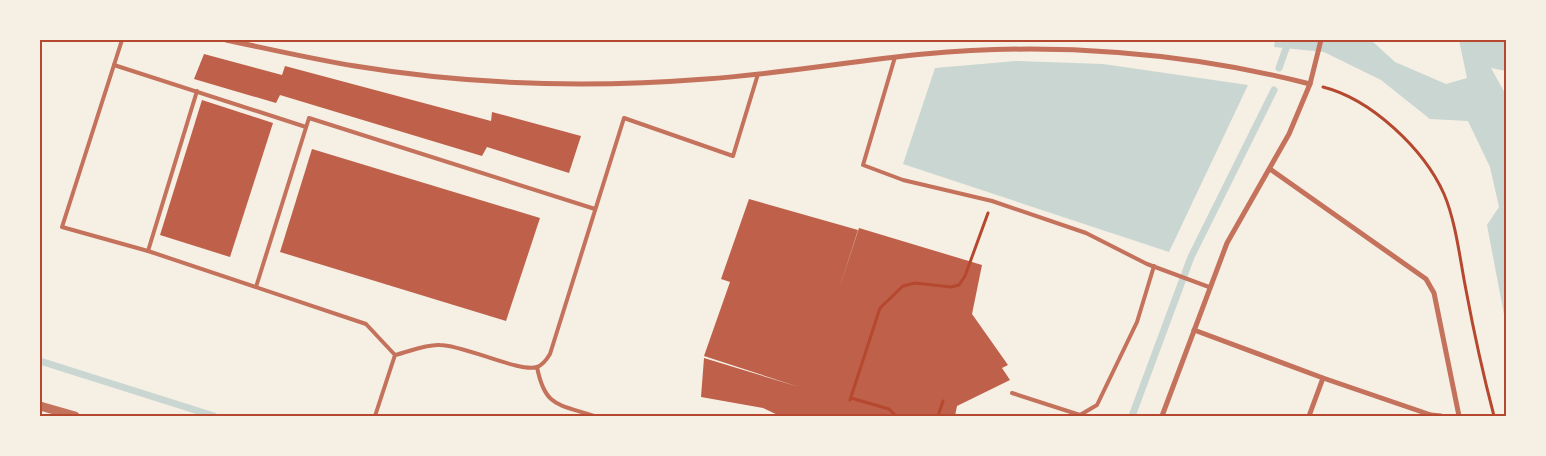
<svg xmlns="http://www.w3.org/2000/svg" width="1546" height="456" viewBox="0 0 1546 456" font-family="'Crimson Pro',serif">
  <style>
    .water { fill: #c9d6d2 }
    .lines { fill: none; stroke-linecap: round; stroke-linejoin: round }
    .stream { stroke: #c9d6d2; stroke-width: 7 }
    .building { fill: #bf614a }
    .path { stroke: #b5482f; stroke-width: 3 }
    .service { stroke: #c5725c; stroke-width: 4 }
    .minor { stroke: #c5725c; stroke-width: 5 }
    .tertiary { stroke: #c5725c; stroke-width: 9 }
    .neatline { fill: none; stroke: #b5482f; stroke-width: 2 }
  </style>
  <rect width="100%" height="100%" fill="#f6efe4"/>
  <!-- water -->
  <g class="water">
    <polygon points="1275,40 1371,40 1395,62 1446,84 1467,78 1459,40 1506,40 1506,71 1491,68 1506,95 1506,325 1487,225 1499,207 1490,167 1468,121 1430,119 1381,80 1324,52 1274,47"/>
    <polygon points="1016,61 1103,64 1248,85 1169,252 903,164 935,68"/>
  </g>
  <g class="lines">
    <!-- stream -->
    <g class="stream">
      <polyline points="1279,68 1289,40"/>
      <polyline points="40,361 214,416"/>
      <polyline points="1132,416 1191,257 1274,90"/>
    </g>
  </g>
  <!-- building -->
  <g class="building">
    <polygon points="204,54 282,75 285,66 491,121 492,112 581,136 569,173 487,147 482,156 280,95 276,103 194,79"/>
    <polygon points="202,100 273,123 230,257 160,235"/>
    <polygon points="312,149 540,218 506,321 280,252"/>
    <polygon points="749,199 858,230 839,289 859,228 982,265 972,314 1008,365 1002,368 1010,380 957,406 955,416 780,416 763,408 701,397 704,358 799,387 704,356 730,282 721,279"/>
  </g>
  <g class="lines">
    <!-- path -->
    <g class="path">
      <path d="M1323,87C1371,99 1424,149 1444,194C1456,222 1460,260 1466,290C1474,333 1483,374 1494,416"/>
      <polyline points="851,398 889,409 896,416"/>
      <polyline points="850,400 880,308 903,286 915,283 951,287 959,285 965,276 988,213"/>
      <polyline points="938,416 943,401"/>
    </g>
    <!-- service -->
    <g class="service">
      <path d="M122,40L62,227L148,251L366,324L395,355C408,352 426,344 440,345C464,345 520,373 537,367C543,365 547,359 550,354L624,118L733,156L758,74"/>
      <polyline points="895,57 863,165 903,180 992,201 1086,233 1147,264 1209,287"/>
      <polyline points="114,65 306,127"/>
      <polyline points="148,251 197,91"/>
      <polyline points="256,287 309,118 595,209"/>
      <path d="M537,367C545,408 559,404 594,416"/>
      <polyline points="1012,393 1080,415 1097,405 1137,322 1154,266"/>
      <polyline points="375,416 395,355"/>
    </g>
    <!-- minor -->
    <g class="minor">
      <path d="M226,40C269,49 312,59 355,66C470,85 590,88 706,79C779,74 851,61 924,54C1051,42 1186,52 1310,84"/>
      <polyline points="1270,169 1426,279 1434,293 1459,416"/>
      <polyline points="1194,330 1323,378 1431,415 1441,416"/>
      <polyline points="1162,416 1227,243 1289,134 1310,84 1321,40"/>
      <polyline points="1309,416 1323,378"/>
    </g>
    <!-- tertiary -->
    <polyline class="tertiary" points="40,406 75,416"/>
  </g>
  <!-- border -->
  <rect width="1546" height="456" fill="none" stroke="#f6efe4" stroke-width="82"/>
  <rect x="41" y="41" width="1464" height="374" class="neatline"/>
</svg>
